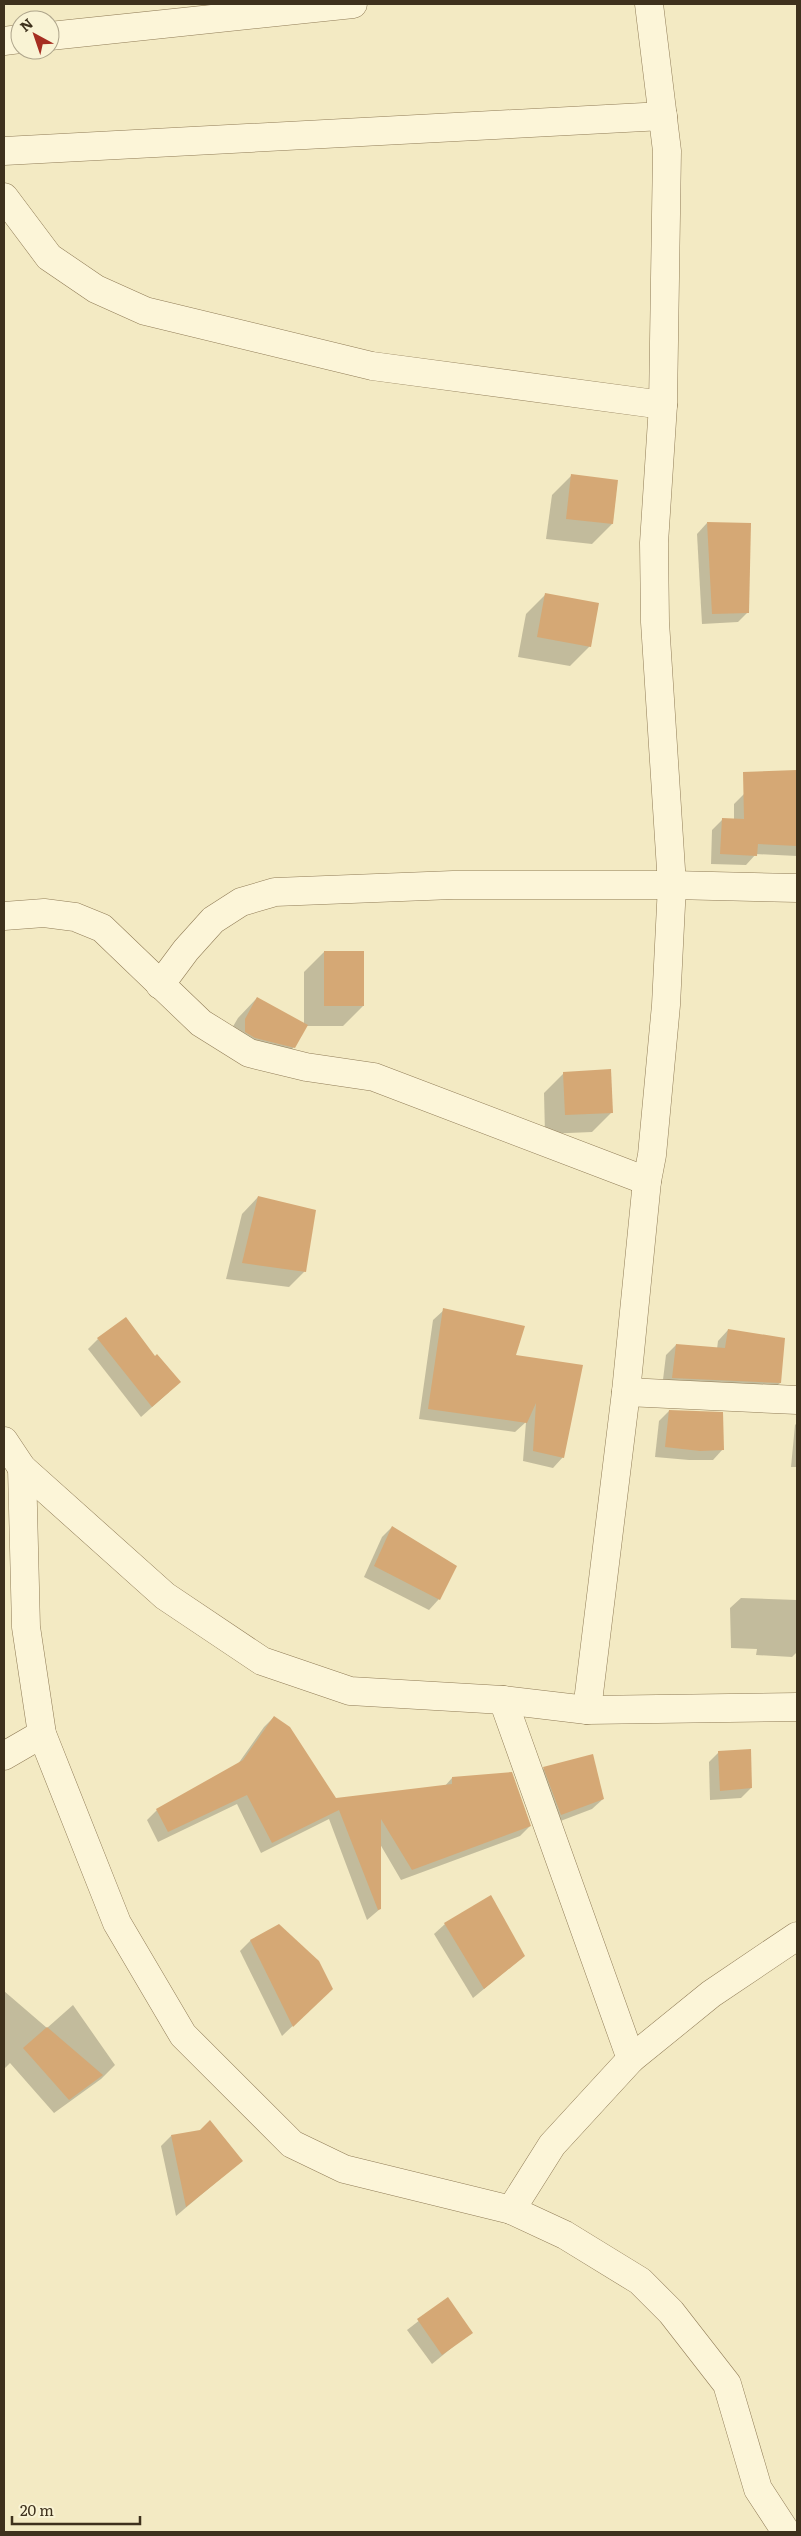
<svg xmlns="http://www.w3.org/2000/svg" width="801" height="2536" viewBox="0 0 801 2536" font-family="Literata,serif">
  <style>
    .shadow { fill: #0003 }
    .building { fill: #d5a875 }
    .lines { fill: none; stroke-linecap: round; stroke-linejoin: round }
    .minor-casing { stroke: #907c57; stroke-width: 29 }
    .minor { stroke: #fcf5d8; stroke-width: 28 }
  </style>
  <rect width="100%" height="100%" fill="#f3eac3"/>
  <!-- shadow -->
  <g class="shadow">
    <polygon points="572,475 616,481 612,524 592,544 546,539 552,495"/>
    <polygon points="707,523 748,612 738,622 702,624 697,534"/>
    <polygon points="546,594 590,646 570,666 518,657 526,614"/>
    <polygon points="744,794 797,798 797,856 756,854 746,865 711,864 712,830 722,820 734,820 734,804"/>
    <polygon points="324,952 363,1006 343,1026 306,1026 294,1047 274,1068 225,1040 238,1018 257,998 304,1024 304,972"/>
    <polygon points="564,1073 612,1112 592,1132 545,1134 544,1093"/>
    <polygon points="258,1197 305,1271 289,1287 226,1279 242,1214"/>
    <polygon points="444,1310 514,1356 563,1457 553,1468 523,1461 526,1422 515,1432 419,1419 433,1320"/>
    <polygon points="728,1330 783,1339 780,1383 769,1393 662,1388 666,1355 676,1345 717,1349 718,1341"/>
    <polygon points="98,1339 155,1358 169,1392 141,1417 88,1349"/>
    <polygon points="669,1411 723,1449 713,1460 689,1460 655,1457 659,1421"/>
    <polygon points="797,1423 797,1467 791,1467 795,1425"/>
    <polygon points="392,1527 439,1599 429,1610 364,1577 382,1537"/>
    <polygon points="741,1598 797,1600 797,1652 792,1657 756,1655 757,1649 731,1648 730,1608"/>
    <polygon points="274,1717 335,1799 444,1787 452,1778 530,1826 520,1836 401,1880 380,1844 380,1909 367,1920 329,1819 261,1853 237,1804 158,1842 147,1820 157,1810 238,1764 264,1727"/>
    <polygon points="719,1752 751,1788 741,1798 710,1800 709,1762"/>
    <polygon points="544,1768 603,1799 592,1809 550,1825 534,1778"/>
    <polygon points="491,1896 524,1956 473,1998 434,1934 445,1924"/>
    <polygon points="279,1926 321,1999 282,2036 240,1951 250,1941"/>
    <polygon points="4,1991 47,2028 73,2005 115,2065 101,2079 54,2113 10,2063 4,2069"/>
    <polygon points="171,2136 241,2161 176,2216 161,2146"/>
    <polygon points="447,2299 471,2332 432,2364 407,2330"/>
  </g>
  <!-- building -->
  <g class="building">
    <polygon points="571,474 618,480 613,524 566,519"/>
    <polygon points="707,522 751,523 749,613 712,614"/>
    <polygon points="545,593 599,603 591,647 537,637"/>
    <polygon points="797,770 797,846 758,844 757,856 720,854 722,818 744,819 743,772"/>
    <rect x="324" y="951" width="40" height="55"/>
    <polygon points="257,997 308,1025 295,1048 255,1038 245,1032 245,1019"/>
    <polygon points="611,1069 613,1113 565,1115 563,1072"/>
    <polygon points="258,1196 316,1210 306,1272 242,1263"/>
    <polygon points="443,1308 525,1326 516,1355 583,1365 564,1458 533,1451 536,1403 527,1423 428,1409"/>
    <polygon points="126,1317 155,1356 157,1354 181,1382 152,1407 97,1338"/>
    <polygon points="728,1329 785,1338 781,1383 672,1378 676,1344 725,1348"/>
    <polygon points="669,1410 723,1412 724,1450 700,1451 665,1447"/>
    <polygon points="392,1526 457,1566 440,1600 374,1566"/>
    <polygon points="274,1716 290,1727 336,1798 452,1784 452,1777 512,1772 531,1826 412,1870 381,1819 381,1909 378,1910 339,1810 272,1843 247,1795 168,1832 156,1809 243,1760"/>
    <polygon points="751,1749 752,1788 720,1791 718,1751"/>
    <polygon points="593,1754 604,1799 561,1815 543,1767"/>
    <polygon points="491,1895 525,1956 484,1989 444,1923"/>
    <polygon points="279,1924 319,1961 333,1989 293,2027 250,1940"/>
    <polygon points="47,2027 103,2075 69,2100 23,2048"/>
    <polygon points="210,2120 243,2161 186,2207 171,2135 200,2130"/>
    <polygon points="448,2297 473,2333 442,2355 417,2319"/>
  </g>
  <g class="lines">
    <!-- minor casing -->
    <g class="minor-casing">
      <g id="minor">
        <polyline points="50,36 353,4"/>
        <polyline points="4,41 20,39"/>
        <polyline points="4,151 663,116"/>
        <polyline points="4,197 49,257 96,289 145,311 372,366 663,405"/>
        <polyline points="4,916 44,913 75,917 102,928 201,1023 249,1053 306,1067 374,1077 647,1181"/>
        <polyline points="160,985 186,950 213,920 241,902 275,892 453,885 672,885 797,888"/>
        <polyline points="626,1392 797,1400"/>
        <polyline points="4,1441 22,1468 165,1596 262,1661 350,1691 503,1700 587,1710 797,1707"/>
        <polyline points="22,1468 26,1627 42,1734 117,1923 183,2035 292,2144 344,2169 511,2210 565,2235 640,2281 671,2312 727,2384 758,2489 786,2532"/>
        <polyline points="503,1700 631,2059"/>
        <polyline points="587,1710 626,1392 647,1181 652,1155 666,1005 672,885 655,622 654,543 663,405 667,151 649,4"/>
        <polyline points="4,1756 42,1734"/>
        <polyline points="511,2210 552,2145 631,2059 711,1994 797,1936"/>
      </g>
    </g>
    <!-- minor -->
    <use href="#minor" class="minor"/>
  </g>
  <!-- border -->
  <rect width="801" height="2536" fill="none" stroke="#3e311d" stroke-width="10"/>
  <!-- north arrow -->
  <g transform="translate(35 35) rotate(320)"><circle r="24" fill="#f9f3d4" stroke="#aea58b"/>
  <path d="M0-4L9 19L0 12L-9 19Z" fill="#a62e21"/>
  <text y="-8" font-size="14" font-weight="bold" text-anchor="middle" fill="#3e311d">N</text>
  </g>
  <!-- scale -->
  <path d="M12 2516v8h128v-8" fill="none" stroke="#3e311d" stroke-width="2.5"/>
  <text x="20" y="2516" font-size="15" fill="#3e311d" stroke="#f9f3d4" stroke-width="4" paint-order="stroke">20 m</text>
</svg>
